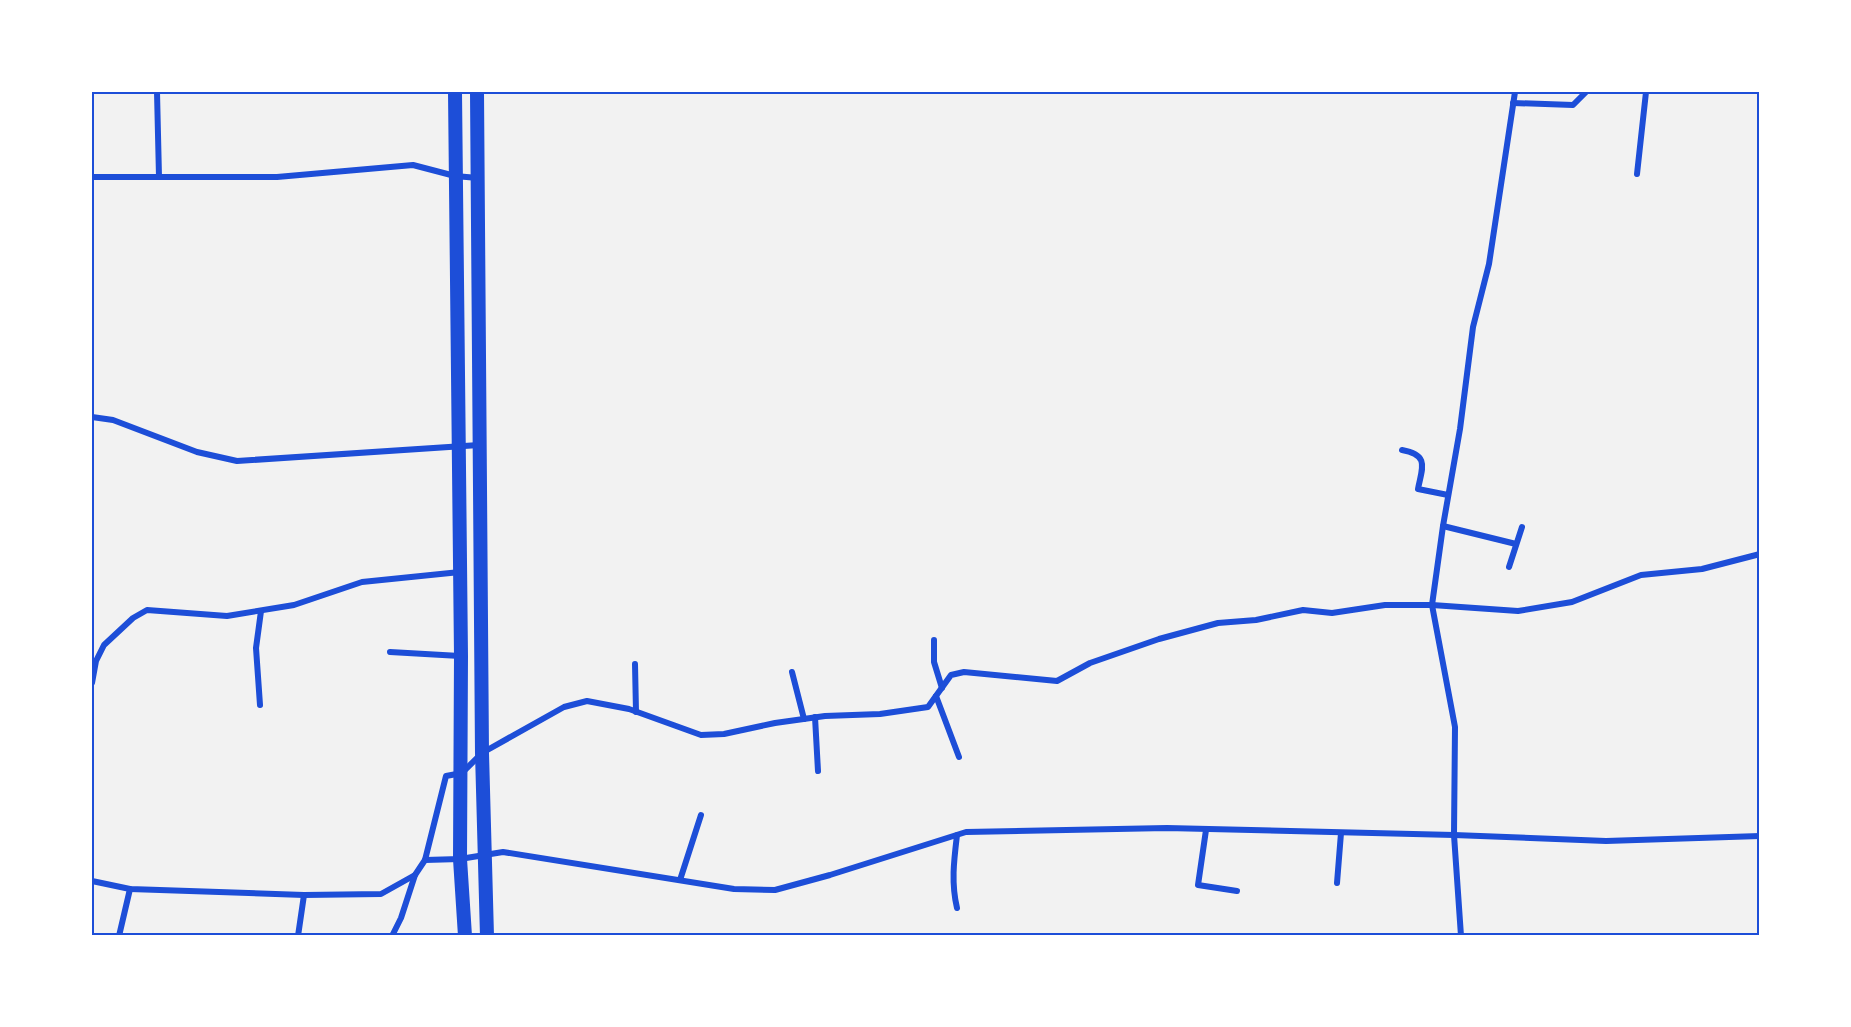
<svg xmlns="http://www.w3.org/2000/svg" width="1851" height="1027" viewBox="0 0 1851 1027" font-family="'Open Sans',sans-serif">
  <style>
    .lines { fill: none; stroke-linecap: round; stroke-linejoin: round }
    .minor { stroke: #1d4ed8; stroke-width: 6 }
    .trunk { stroke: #1d4ed8; stroke-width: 14 }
    .neatline { fill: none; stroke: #1d4ed8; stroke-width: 2 }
  </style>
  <rect width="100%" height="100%" fill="#f2f2f2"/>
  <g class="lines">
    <!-- minor -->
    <g class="minor">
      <polyline points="157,92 159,177"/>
      <polyline points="1513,103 1573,105 1586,92"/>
      <polyline points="1637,174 1646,92"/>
      <polyline points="92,177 277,177 413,165 455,176 478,178"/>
      <polyline points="92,417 113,420 197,452 237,461 479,445"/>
      <path d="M1402,450C1430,455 1422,468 1418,489L1448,495"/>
      <polyline points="1443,526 1516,544"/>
      <polyline points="1509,567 1522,527"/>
      <polyline points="934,640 934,662 942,688"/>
      <polyline points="390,652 460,656"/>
      <polyline points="635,664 636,712"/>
      <polyline points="792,672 804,719"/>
      <polyline points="92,683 96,661 104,645 133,618 147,610 227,616 294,605 362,582 460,572"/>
      <polyline points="936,696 959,757"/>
      <polyline points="260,705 256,648 261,611"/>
      <polyline points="815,717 818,771"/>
      <polyline points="1206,830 1198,885 1237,891"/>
      <path d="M957,835C954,860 951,883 957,908"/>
      <polyline points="425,860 460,859 503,852 734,889 775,890 830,875 966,832 1167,828 1454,835 1606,841 1760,836"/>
      <polyline points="680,880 701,815"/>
      <polyline points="92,881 130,889 304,895 381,894 415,875"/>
      <polyline points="1337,883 1341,833"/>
      <polyline points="119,936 130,889"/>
      <polyline points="298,936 304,895"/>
      <polyline points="392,936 401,918 415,875 425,860 446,776 462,773 482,753 564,707 587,701 629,709 701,735 724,734 775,723 825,716 880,714 928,707 951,675 964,672 1057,681 1090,663 1159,639 1218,623 1256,620 1303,610 1332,613 1385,605 1432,605 1518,611 1572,602 1641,575 1702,569 1760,554"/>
      <polyline points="1461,936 1454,835 1455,727 1432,605 1443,526 1460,429 1473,327 1489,264 1515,92"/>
    </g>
    <!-- trunk -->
    <g class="trunk">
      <polyline points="455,92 461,656 460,859 465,936"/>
      <polyline points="477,92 482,753 487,936"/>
    </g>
  </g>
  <!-- border -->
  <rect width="1851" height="1027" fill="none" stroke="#ffffff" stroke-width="186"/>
  <rect x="93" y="93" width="1665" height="841" class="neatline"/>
</svg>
